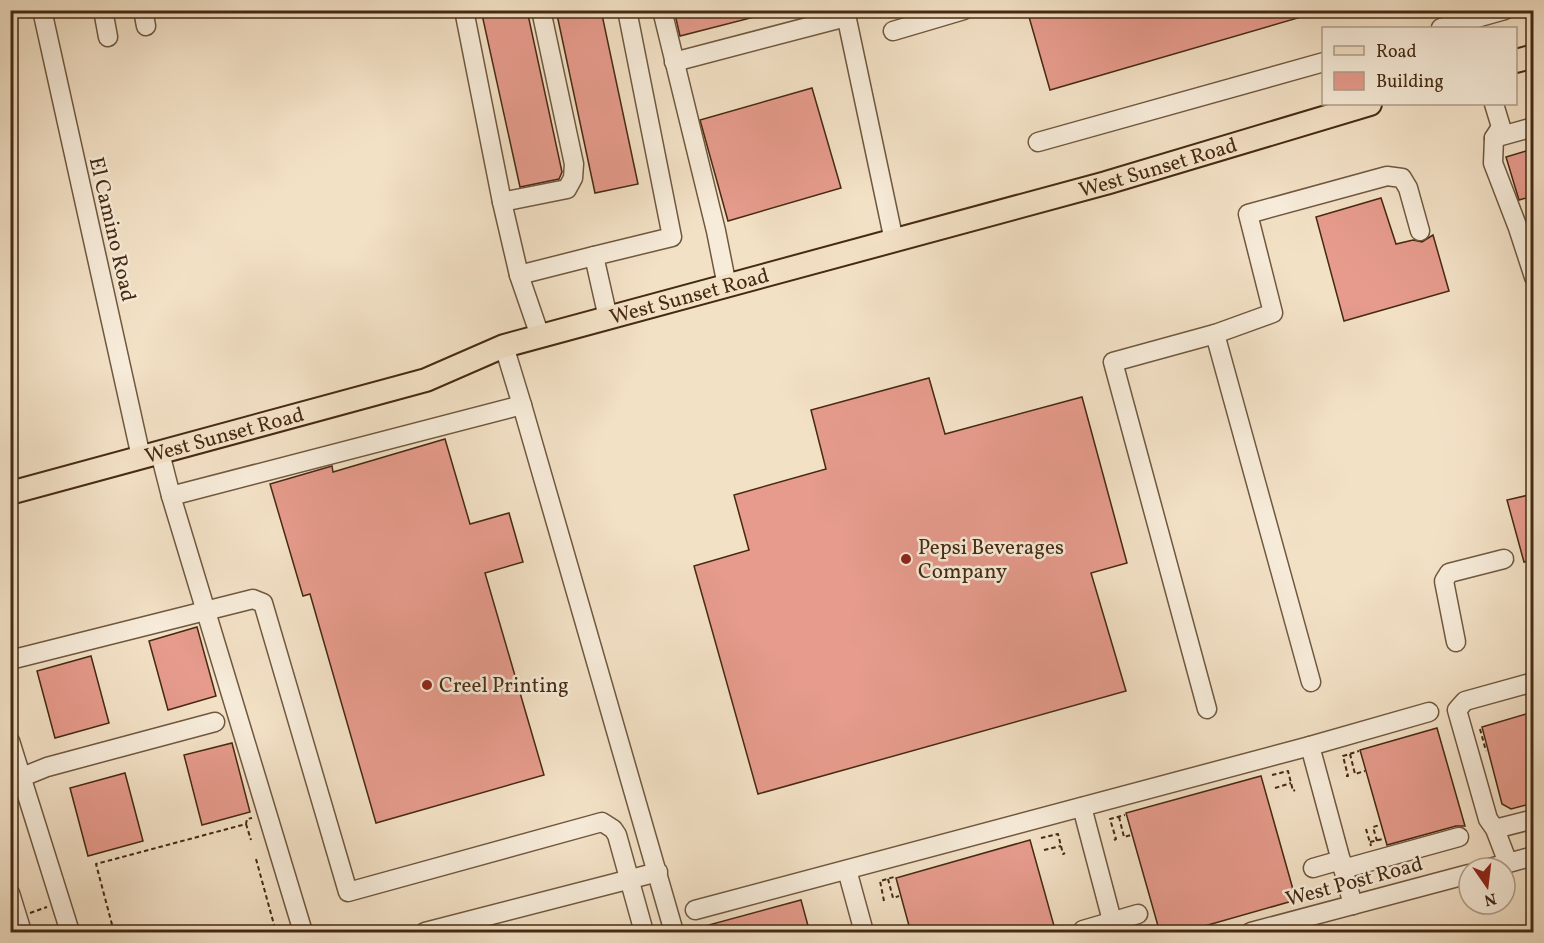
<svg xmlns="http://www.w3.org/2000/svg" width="1544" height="943" viewBox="0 0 1544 943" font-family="Vollkorn,serif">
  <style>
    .building { fill: #e69b8c; stroke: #452a12; stroke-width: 1.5 }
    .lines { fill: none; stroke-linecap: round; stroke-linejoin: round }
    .minor-casing { stroke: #70583f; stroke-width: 21 }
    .major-casing { stroke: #452a12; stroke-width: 26 }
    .path { stroke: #452a12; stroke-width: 2; stroke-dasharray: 4.5 3; stroke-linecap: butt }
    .minor { stroke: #f7ecda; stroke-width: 18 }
    .major { stroke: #f3e1c6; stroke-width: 22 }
    .poi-dot { fill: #8f2418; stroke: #f7ecda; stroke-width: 2 }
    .labels { text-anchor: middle; stroke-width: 5; stroke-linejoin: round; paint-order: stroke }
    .street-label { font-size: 21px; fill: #452a12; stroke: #f7ecda }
    .poi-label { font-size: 21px; fill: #452a12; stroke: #f7ecda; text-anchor: start }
  </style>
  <rect width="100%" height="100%" fill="#f3e1c6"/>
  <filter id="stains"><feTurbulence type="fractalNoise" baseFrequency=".00333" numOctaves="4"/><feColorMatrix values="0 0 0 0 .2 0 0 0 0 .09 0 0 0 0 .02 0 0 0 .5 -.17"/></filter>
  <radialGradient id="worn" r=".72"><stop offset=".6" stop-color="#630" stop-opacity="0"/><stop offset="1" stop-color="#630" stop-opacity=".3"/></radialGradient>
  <!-- building -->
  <g class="building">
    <polygon points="481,10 527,10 562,172 559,179 520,187"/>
    <polygon points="556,10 601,10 638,184 595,193"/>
    <polygon points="674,10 766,10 766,14 680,36"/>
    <polygon points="1027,10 1315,10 1315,13 1050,90"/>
    <polygon points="812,88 841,188 728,221 700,120"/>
    <polygon points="1533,149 1533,196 1519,200 1506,157"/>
    <polygon points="1381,198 1396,244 1413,240 1422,242 1433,235 1449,291 1344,321 1316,217"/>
    <polygon points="929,378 945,434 1082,397 1127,563 1091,573 1126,691 758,794 694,566 749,550 734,495 826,469 811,410"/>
    <polygon points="445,439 470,524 509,513 523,562 485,573 544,775 376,823 310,594 303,596 270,484 332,466 333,472"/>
    <polygon points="1533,494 1533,560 1524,562 1507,500"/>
    <polygon points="197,627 216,696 168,710 149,641"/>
    <polygon points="91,656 109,723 55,738 37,671"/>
    <polygon points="1533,712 1533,803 1511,809 1502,804 1482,727"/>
    <polygon points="1437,728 1465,826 1456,826 1387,845 1360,750"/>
    <polygon points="232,743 250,812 202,825 184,755"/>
    <polygon points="125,773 143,841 88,856 70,788"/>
    <polygon points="1261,776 1296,900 1180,933 1160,933 1126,813"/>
    <polygon points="1030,840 1056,933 911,933 896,878"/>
    <polygon points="801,900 810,933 694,933 694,929"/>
  </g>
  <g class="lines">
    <!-- minor casing -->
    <g class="minor-casing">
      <g id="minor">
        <polyline points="42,10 141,457"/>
        <polyline points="103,10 108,37"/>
        <polyline points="143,10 146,26"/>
        <polyline points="464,10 502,202 519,275 540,336"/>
        <polyline points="662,10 716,231 727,286"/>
        <polyline points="845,10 894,241"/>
        <polyline points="1441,28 1505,10"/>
        <polyline points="893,31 964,10"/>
        <polyline points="674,62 846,17"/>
        <polyline points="1494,104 1501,127 1494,138 1493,163 1518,228 1534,277"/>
        <polyline points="1494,138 1534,127"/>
        <polyline points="1038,142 1324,62"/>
        <polyline points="502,202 567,189 573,178 574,164 541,10"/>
        <polyline points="519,275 594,256"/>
        <polyline points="608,318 594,256 672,237 627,10"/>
        <polyline points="504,346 522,405 674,932"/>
        <polyline points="160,453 171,496 303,932"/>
        <polyline points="171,496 522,405"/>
        <polyline points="1456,642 1444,581 1449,573 1504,559"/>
        <polyline points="10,660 253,599 263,603 348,892 602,822 613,829 617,835 644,932"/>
        <polyline points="1311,682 1215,334 1273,313 1248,214 1387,176 1402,178 1408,188 1420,231"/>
        <polyline points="1207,709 1113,362 1215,334"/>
        <polyline points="10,741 70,932"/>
        <polyline points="1310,746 1353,905"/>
        <polyline points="10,782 47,767 215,722"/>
        <polyline points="1082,807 1115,932"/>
        <polyline points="1495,829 1534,819"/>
        <polyline points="1508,863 1495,829 1488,819 1457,710 1465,701 1534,682"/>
        <polyline points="1313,868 1341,860"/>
        <polyline points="1490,868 1534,856"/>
        <polyline points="1343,869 1459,837"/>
        <polyline points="847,870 864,932"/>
        <polyline points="10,893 22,932"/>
        <polyline points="695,910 1310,746 1429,712"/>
        <polyline points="1083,930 1138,914"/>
        <polyline points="425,932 658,872"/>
        <polyline points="1251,932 1469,874"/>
      </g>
    </g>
    <!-- major casing -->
    <g class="major-casing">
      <g id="major">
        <polyline points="1516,61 1534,56"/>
        <path id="s1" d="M10,493L426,380L504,346L1106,183L1370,104"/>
      </g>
    </g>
    <!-- path -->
    <g class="path">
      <polyline points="1480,729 1486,751"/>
      <polyline points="1350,754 1355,774 1365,771"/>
      <polyline points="1272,775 1288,771 1293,791 1295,790"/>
      <polyline points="1346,776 1348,776 1343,756 1359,751"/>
      <polyline points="1275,788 1291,783"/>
      <polyline points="1119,817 1124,837 1131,835"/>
      <polyline points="246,824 251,840"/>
      <polyline points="1366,829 1371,846"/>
      <polyline points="1041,838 1058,834 1063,854 1065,853"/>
      <polyline points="1114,840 1116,839 1110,819 1125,815"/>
      <polyline points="1377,841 1373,827 1380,825"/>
      <polyline points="1370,842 1383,839"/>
      <polyline points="1044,850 1061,846"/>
      <polyline points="256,859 276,932"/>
      <polyline points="888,879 893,898 899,896"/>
      <polyline points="884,901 880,881 894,877"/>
      <polyline points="30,913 47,907"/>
      <polyline points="114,932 96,864 246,824 247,819 252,818"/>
    </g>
    <!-- minor -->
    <use href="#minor" class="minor"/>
    <!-- major -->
    <use href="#major" class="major"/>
  </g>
  <!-- markers -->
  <g class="poi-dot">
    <circle cx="906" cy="559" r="6"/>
    <circle cx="427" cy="685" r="6"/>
  </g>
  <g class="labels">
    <!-- street labels -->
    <g class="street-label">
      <text dy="7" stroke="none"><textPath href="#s1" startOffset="1194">West Sunset Road</textPath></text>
      <text transform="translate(113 229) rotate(77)" y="7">El Camino Road</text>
      <text dy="7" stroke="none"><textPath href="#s1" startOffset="708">West Sunset Road</textPath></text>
      <text dy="7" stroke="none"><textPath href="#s1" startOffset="222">West Sunset Road</textPath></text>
      <text transform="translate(1354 881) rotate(-15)" y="7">West Post Road</text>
    </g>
    <!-- poi labels -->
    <g class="poi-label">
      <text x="918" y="554">Pepsi Beverages<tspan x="918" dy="24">Company</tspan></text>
      <text x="439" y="692">Creel Printing</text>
    </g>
  </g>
  <!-- margin -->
  <rect width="1544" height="943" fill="none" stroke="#f3e1c6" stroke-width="36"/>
  <rect x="12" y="12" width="1520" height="919" fill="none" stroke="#452a12" stroke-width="3"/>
  <rect x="18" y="18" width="1508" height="907" fill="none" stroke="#452a12" stroke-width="1.5"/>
  <!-- legend -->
  <rect x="1322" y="27" width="195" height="78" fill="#f7ecda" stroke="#b09e8a" stroke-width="1.5"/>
  <rect x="1334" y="46" width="30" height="9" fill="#f3e1c6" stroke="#b09e8a" stroke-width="1.5"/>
  <text x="1376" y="57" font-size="18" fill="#452a12">Road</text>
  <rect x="1334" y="72" width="30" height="18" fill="#e69b8c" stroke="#b09e8a" stroke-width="1.5"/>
  <text x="1376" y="87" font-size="18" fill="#452a12">Building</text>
  <!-- north arrow -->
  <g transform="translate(1487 886) rotate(166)"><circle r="28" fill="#f7ecda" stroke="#b09e8a" stroke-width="1.5"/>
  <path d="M0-4.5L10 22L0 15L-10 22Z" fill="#8f2418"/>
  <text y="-9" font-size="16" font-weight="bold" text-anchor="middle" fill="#452a12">N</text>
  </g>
  <rect width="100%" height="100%" filter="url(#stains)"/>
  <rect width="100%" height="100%" fill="url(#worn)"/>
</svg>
